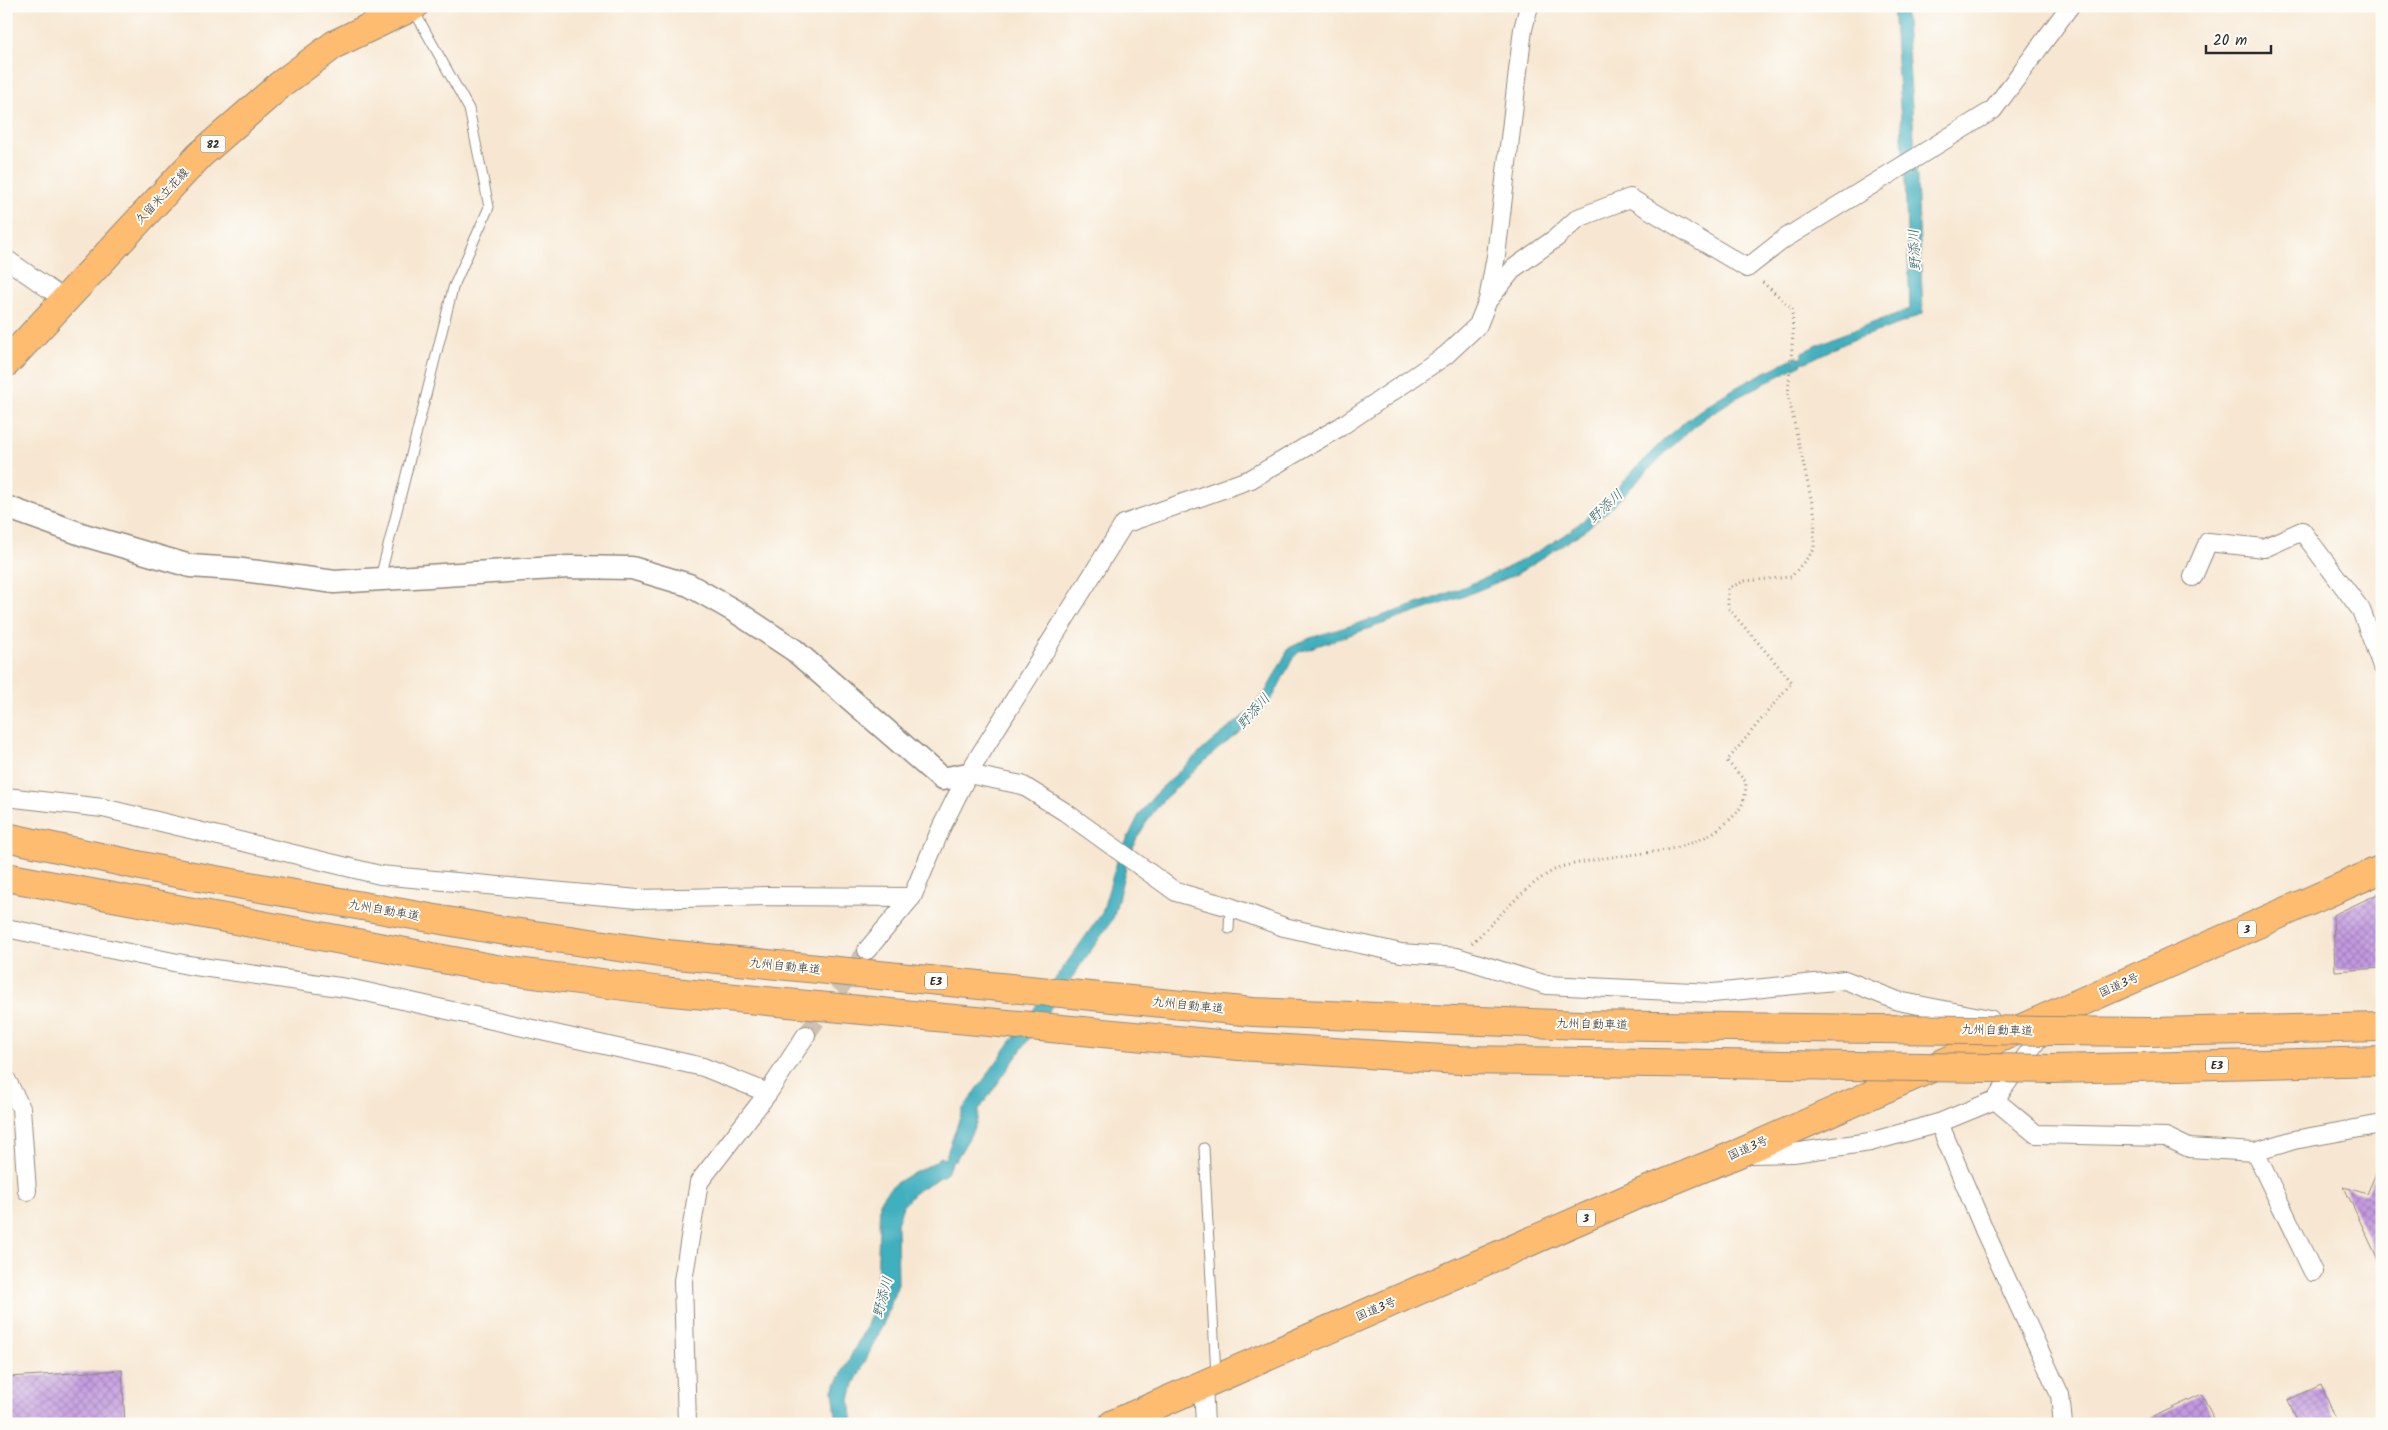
<svg xmlns="http://www.w3.org/2000/svg" width="2388" height="1430" viewBox="0 0 2388 1430" font-family="Kalam,'Klee One',sans-serif">
  <style>
    .water { fill: #41afbe; stroke: #366d74 }
    .building { fill: url(#building-cross-hatch) }
    .lines { fill: none; stroke-linecap: round; stroke-linejoin: round }
    .minor-tunnel { stroke: #cec1b1; stroke-width: 18; stroke-dasharray: 18 9; stroke-linecap: butt }
    .service-casing { stroke: #91897e; stroke-width: 11 }
    .minor-casing { stroke: #91897e; stroke-width: 20 }
    .tertiary-casing { stroke: #91897e; stroke-width: 25 }
    .primary-casing { stroke: #91897e; stroke-width: 30 }
    .trunk-casing { stroke: #91897e; stroke-width: 30 }
    .motorway-casing { stroke: #91897e; stroke-width: 30 }
    .path { stroke: #91897e; stroke-width: 3; stroke-dasharray: 1 4; stroke-linecap: butt }
    .service { stroke: #fff; stroke-width: 9 }
    .minor { stroke: #fff; stroke-width: 18 }
    .tertiary { stroke: #fff; stroke-width: 22 }
    .primary { stroke: #fdbc70; stroke-width: 28 }
    .trunk { stroke: #fdbc70; stroke-width: 28 }
    .motorway { stroke: #fdbc70; stroke-width: 28 }
    .motorway-bridge-casing { stroke: #91897e; stroke-width: 30; stroke-linecap: butt }
    .motorway-bridge { stroke: #fdbc70; stroke-width: 28 }
    .labels { text-anchor: middle; stroke-width: 4; stroke-linejoin: round; paint-order: stroke }
    .shield { fill: #fdfcf7; stroke: #6a6a68; stroke-width: 1 }
    .shield-label { font-size: 11px; font-weight: bold; fill: #2b2b2b }
    .street-label { font-size: 12px; fill: #2b2b2b; stroke: #fdfcf7 }
    .water-label { font-size: 14px; font-style: italic; fill: #346066; stroke: #fdfcf7 }
  </style>
  <defs>
    <pattern id="building-cross-hatch" width="8" height="8" patternUnits="userSpaceOnUse" patternTransform="scale(1.25)"><rect width="8" height="8" fill="#c39ae0"/><path d="M0 0l8 8M0 8l8-8" fill="none" stroke="#9f7eb6"/></pattern>
  </defs>
  <rect width="100%" height="100%" fill="#fdfcf7"/>
  <filter id="ink" filterUnits="userSpaceOnUse"><feTurbulence type="fractalNoise" baseFrequency=".02" numOctaves="2"/><feDisplacementMap in="SourceGraphic" scale="10" xChannelSelector="R" yChannelSelector="G"/><feConvolveMatrix kernelMatrix="1 2 1 2 8 2 1 2 1" color-interpolation-filters="sRGB"/></filter>
  <filter id="wash" filterUnits="userSpaceOnUse"><feTurbulence type="fractalNoise" baseFrequency=".0096" numOctaves="4" result="noise"/><feDisplacementMap in="SourceGraphic" scale="20" xChannelSelector="R" yChannelSelector="G"/><feGaussianBlur stdDeviation="1.12" result="paint"/><feColorMatrix in="noise" values="0 0 0 0 0 0 0 0 0 0 0 0 0 0 0 0 0 1.4 0 .05"/><feComposite in="paint" operator="in"/></filter>
  <g filter="url(#wash)">
    <rect width="100%" height="100%" fill="#f7e7d2"/>
    <!-- water -->
    <path class="water" d="M1893,6H1905L1917,180L1923,313L1902,323L1850,341L1806,362H1802V364L1736,398L1706,417L1675,443L1609,510L1584,531L1517,574L1462,597L1299,652L1293,658L1273,697L1250,724L1217,750L1164,799L1149,818L1136,840L1127,863L1113,919L979,1110C978,1127 964,1145 956,1160H953L946,1174L915,1192L903,1206L897,1224L898,1284L883,1325L854,1384L850,1400L853,1424H837L833,1390L867,1325L873,1307L877,1280L880,1201C893,1176 921,1174 941,1157L945,1159L963,1109L1102,913L1118,858L1140,813L1158,791L1209,744L1246,714L1265,693L1289,648L1310,638C1395,612 1498,583 1571,530C1610,501 1640,460 1677,428C1713,397 1755,377 1797,356L1800,359L1802,357V352L1840,335L1910,309L1905,179Z"/>
    <g id="blocks">
      <!-- building -->
      <g class="building">
        <polygon points="2382,892 2382,968 2335,971 2333,915"/>
        <polygon points="2382,1159 2382,1268 2344,1187 2367,1194"/>
        <polygon points="122,1370 125,1424 12,1424 9,1377"/>
        <polygon points="2321,1385 2338,1424 2299,1424 2288,1400"/>
        <polygon points="2202,1394 2216,1424 2138,1424"/>
      </g>
    </g>
  </g>
  <g filter="url(#ink)">
    <use href="#blocks" fill-opacity="0" stroke="#91897e" stroke-width="1"/>
    <g class="lines">
      <!-- minor-tunnel -->
      <polyline class="minor-tunnel" points="806,1035 867,950"/>
      <!-- service casing -->
      <g class="service-casing">
        <g id="service">
          <polyline points="380,578 453,288 489,207 469,109 413,9"/>
          <polyline points="1229,929 1230,907"/>
          <polyline points="1204,1148 1216,1375"/>
        </g>
      </g>
      <!-- minor casing -->
      <g class="minor-casing">
        <g id="minor">
          <polyline points="6,259 65,300"/>
          <polyline points="1490,298 1514,268 1556,238 1578,218 1630,198 1747,268 1784,239 1993,110 2070,6"/>
          <polyline points="2193,577 2208,542 2264,548 2302,531 2361,610 2382,666"/>
          <polyline points="968,774 1022,785 1065,812 1176,892 1230,907 1284,927 1401,953 1457,957 1547,985 1713,993 1845,980 1898,1001 1990,1019"/>
          <polyline points="6,797 103,808 380,875 638,899 767,896 912,897"/>
          <polyline points="6,928 188,965 353,989 703,1067 768,1093"/>
          <polyline points="867,950 912,897 942,826 968,774 1124,524 1251,479 1340,427 1446,355 1478,325 1488,300 1496,256 1523,29 1529,6"/>
          <polyline points="6,1079 21,1108 27,1191"/>
          <polyline points="1995,1100 2036,1134 2166,1137 2189,1148 2255,1152 2294,1140 2382,1124"/>
          <polyline points="1939,1123 1985,1232 2060,1395 2063,1424"/>
          <polyline points="2255,1152 2313,1272"/>
          <polyline points="1750,1154 1793,1153 1870,1142 1939,1123 1995,1100 2047,1026"/>
          <polyline points="1203,1384 1205,1424"/>
          <polyline points="687,1424 683,1281 699,1182 768,1093 806,1035"/>
        </g>
      </g>
      <!-- tertiary casing -->
      <g class="tertiary-casing">
        <polyline id="tertiary" points="6,507 84,535 190,566 235,569 335,582 569,567 632,568 689,585 738,613 794,650 942,779 968,774"/>
      </g>
      <!-- primary casing -->
      <g class="primary-casing">
        <polyline id="primary" points="6,363 200,155 280,85 335,44 414,6"/>
      </g>
      <!-- trunk casing -->
      <g class="trunk-casing">
        <polyline id="trunk" points="1113,1424 1641,1193 1737,1154 2382,869"/>
      </g>
      <!-- motorway casing -->
      <g class="motorway-casing">
        <g id="motorway">
          <polyline points="6,837 165,871 492,929 667,954 1253,1012 1581,1025 1876,1029"/>
          <polyline points="6,877 496,969 662,991 1239,1046 1459,1060 1785,1065"/>
          <polyline points="2150,1032 2382,1027"/>
          <polyline points="2052,1069 2382,1061"/>
        </g>
      </g>
      <!-- path -->
      <path class="path" d="M1472,943C1500,917 1523,886 1558,868C1565,865 1576,864 1584,862C1630,851 1684,857 1722,826C1739,813 1746,804 1746,782L1727,761L1792,682L1728,608V588L1745,581L1791,577L1814,550L1815,516L1788,395L1793,334L1792,308L1760,280"/>
      <!-- service -->
      <use href="#service" class="service"/>
      <!-- minor -->
      <use href="#minor" class="minor"/>
      <!-- tertiary -->
      <use href="#tertiary" class="tertiary"/>
      <!-- primary -->
      <use href="#primary" class="primary"/>
      <!-- trunk -->
      <use href="#trunk" class="trunk"/>
      <!-- motorway -->
      <use href="#motorway" class="motorway"/>
      <!-- motorway-bridge casing -->
      <g class="motorway-bridge-casing">
        <g id="motorway-bridge">
          <polyline points="1876,1029 2150,1032"/>
          <polyline points="1785,1065 2052,1069"/>
        </g>
      </g>
      <!-- motorway-bridge -->
      <use href="#motorway-bridge" class="motorway-bridge"/>
    </g>
  </g>
  <g class="labels">
    <!-- shield labels -->
    <g class="shield">
      <rect x="200.5" y="135.5" width="25" height="17" rx="4"/>
      <rect x="2238" y="920.5" width="18" height="17" rx="4"/>
      <rect x="925" y="972.5" width="22" height="17" rx="4"/>
      <rect x="2206" y="1056.5" width="22" height="17" rx="4"/>
      <rect x="1577" y="1209.5" width="18" height="17" rx="4"/>
    </g>
    <g class="shield-label">
      <text x="213" y="148">82</text>
      <text x="2247" y="933">3</text>
      <text x="936" y="985">E3</text>
      <text x="2217" y="1069">E3</text>
      <text x="1586" y="1222">3</text>
    </g>
    <!-- street labels -->
    <g class="street-label">
      <text transform="translate(162 196) rotate(-47)" y="4">久留米立花線</text>
      <text transform="translate(384 910) rotate(10)" y="4">九州自動車道</text>
      <text transform="translate(785 966) rotate(6)" y="4">九州自動車道</text>
      <text transform="translate(2119 985) rotate(-24)" y="4">国道3号</text>
      <text transform="translate(1188 1005) rotate(6)" y="4">九州自動車道</text>
      <text transform="translate(1592 1024) rotate(1)" y="4">九州自動車道</text>
      <text transform="translate(1997 1030) rotate(1)" y="4">九州自動車道</text>
      <text transform="translate(1748 1148) rotate(-24)" y="4">国道3号</text>
      <text transform="translate(1376 1309) rotate(-23)" y="4">国道3号</text>
    </g>
    <!-- water labels -->
    <g class="water-label">
      <text transform="translate(1914 250) rotate(-93)" y="5">野添川</text>
      <text transform="translate(1605 506) rotate(-43)" y="5">野添川</text>
      <text transform="translate(1253 711) rotate(-48)" y="5">野添川</text>
      <text transform="translate(882 1297) rotate(-75)" y="5">野添川</text>
    </g>
  </g>
  <!-- margin -->
  <rect width="2388" height="1430" fill="none" stroke="#fdfcf7" stroke-width="25"/>
  <!-- scale -->
  <path d="M2206 45v8h65v-8" fill="none" stroke="#2b2b2b" stroke-width="2.5"/>
  <text x="2213" y="45" font-size="15" fill="#2b2b2b" stroke="#fdfcf7" stroke-width="4" paint-order="stroke">20 m</text>
</svg>
